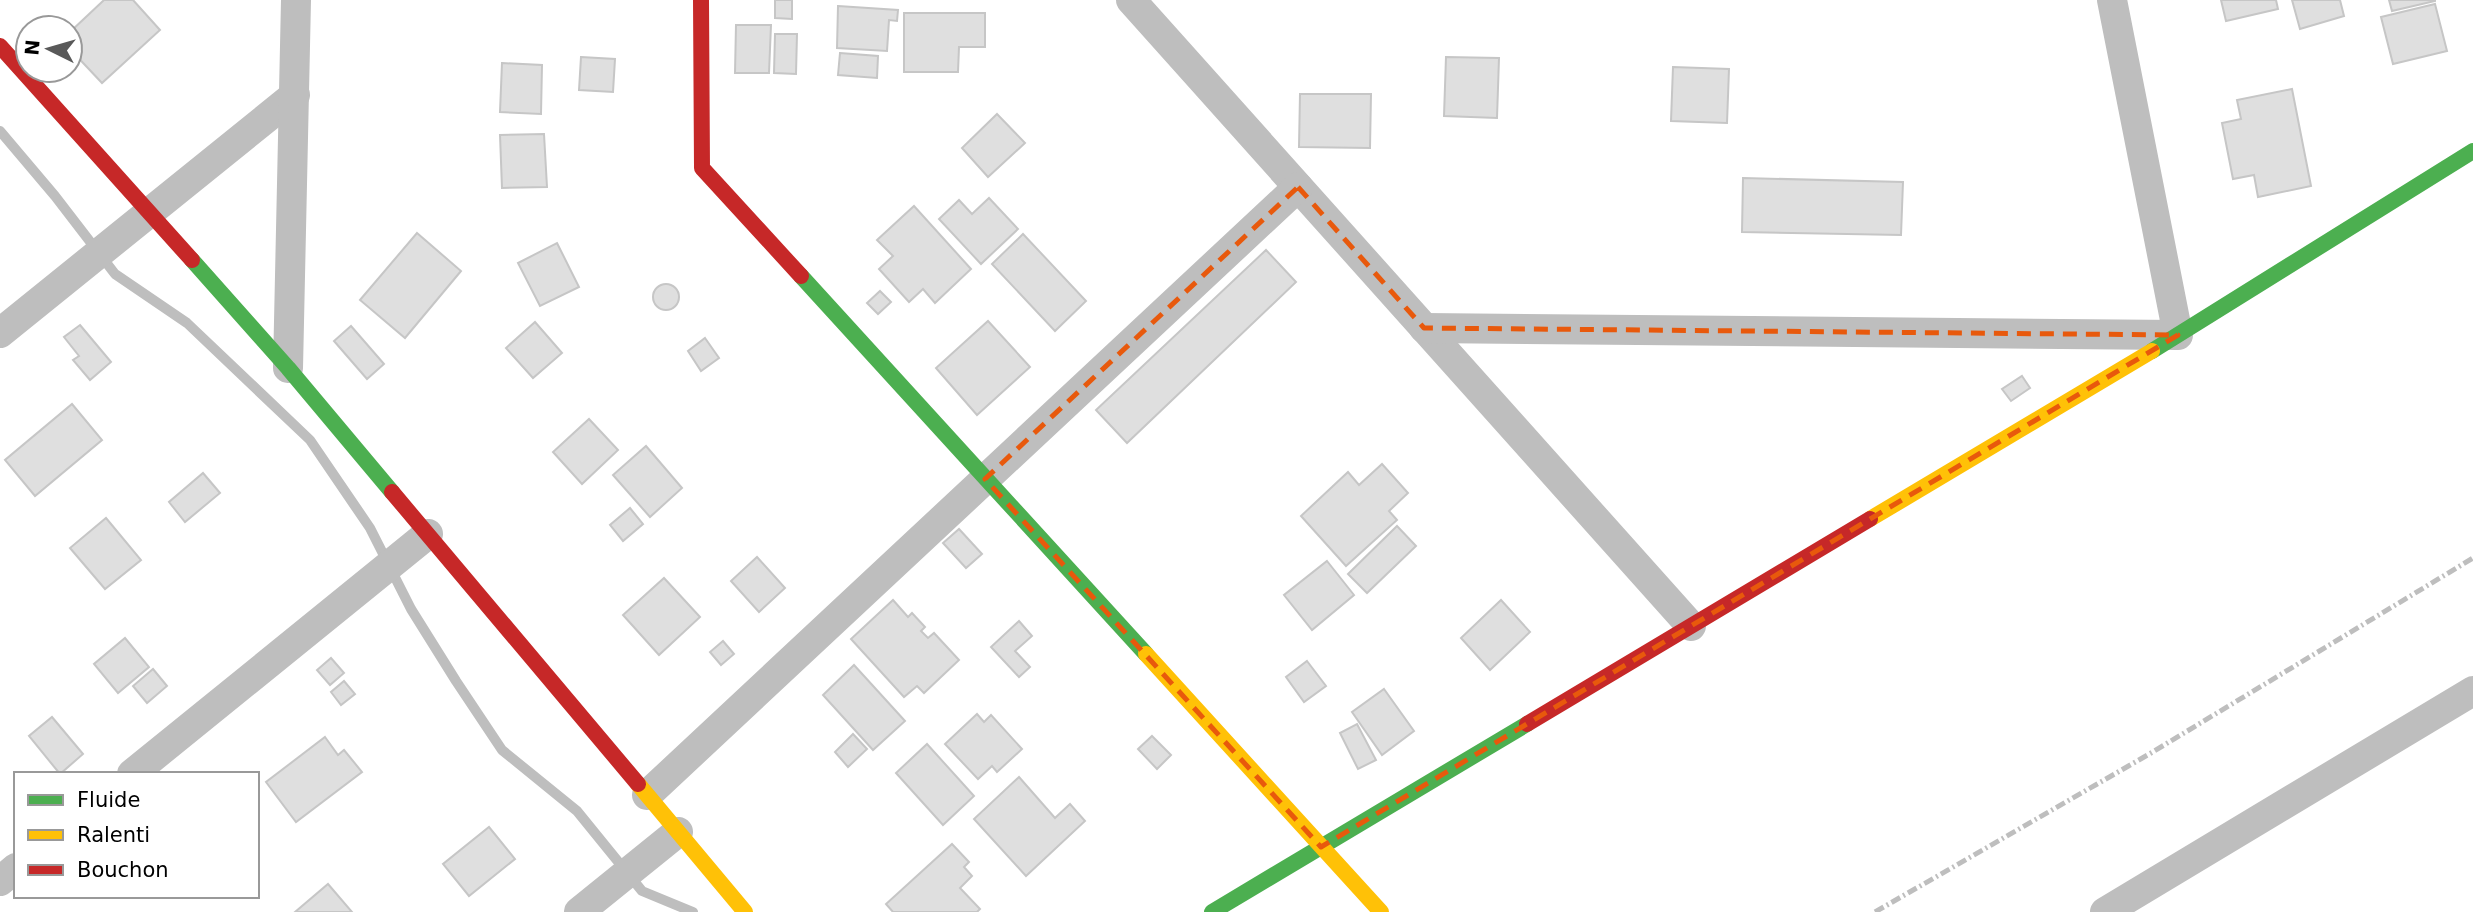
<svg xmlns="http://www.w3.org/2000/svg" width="2473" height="912" viewBox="0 0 2473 912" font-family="'DejaVu Sans',sans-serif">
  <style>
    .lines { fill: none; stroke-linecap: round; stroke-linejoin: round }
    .stream { stroke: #bebebe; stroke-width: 10 }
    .building { fill: #dfdfdf; stroke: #c6c6c6; stroke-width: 2 }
    .street { stroke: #bebebe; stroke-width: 30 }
    .fast { stroke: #4caf50; stroke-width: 16 }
    .slow { stroke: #ffc107; stroke-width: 16 }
    .jam { stroke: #c62828; stroke-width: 16 }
    .rail { stroke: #bebebe; stroke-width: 5; stroke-dasharray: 10 3.5 2 3.5; stroke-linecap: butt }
    .marked { fill: none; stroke: #e8590c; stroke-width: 5; stroke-dasharray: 14 9; stroke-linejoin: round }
  </style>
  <rect width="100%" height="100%" fill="#fff"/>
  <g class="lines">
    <!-- stream -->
    <polyline class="stream" points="0,131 55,196 115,274 187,323 310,440 370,528 411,609 456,681 502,750 577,811 642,891 693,912"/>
  </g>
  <!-- building -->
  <g class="building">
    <polygon points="104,0 133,0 160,30 102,83 70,49 70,32"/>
    <polygon points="775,0 792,0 792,19 775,18"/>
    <polygon points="2221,0 2276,0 2278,9 2226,21"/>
    <polygon points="2292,0 2340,0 2344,16 2300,29"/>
    <polygon points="2389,0 2435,0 2435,1 2392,11"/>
    <polygon points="2435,4 2447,51 2393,64 2381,17"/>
    <polygon points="838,6 898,10 897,21 889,20 887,51 837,48"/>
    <polygon points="904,13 985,13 985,47 959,47 958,72 904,72"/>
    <polygon points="736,25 771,25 769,73 735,73"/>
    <polygon points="775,34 797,34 796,74 774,73"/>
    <polygon points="840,53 878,56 877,78 838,75"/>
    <polygon points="581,57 615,59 613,92 579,90"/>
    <polygon points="1446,57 1499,58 1497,118 1444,116"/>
    <polygon points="502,63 542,65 541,114 500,112"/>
    <polygon points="1673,67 1729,69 1727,123 1671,121"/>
    <polygon points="2292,89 2311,186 2258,197 2254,175 2233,179 2222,123 2241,119 2237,100"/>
    <polygon points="1300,94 1371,94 1370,148 1299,147"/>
    <polygon points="997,114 1025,143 988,177 962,148"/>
    <polygon points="544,134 547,187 502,188 500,135"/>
    <polygon points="1743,178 1903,182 1901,235 1742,232"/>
    <polygon points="989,198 1018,229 981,264 939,219 959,200 972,214"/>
    <polygon points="914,206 971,269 935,303 923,289 909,302 879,269 893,256 877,240"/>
    <polygon points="417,233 461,271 405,338 360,300"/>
    <polygon points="1023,234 1086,301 1055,331 992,264"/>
    <polygon points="557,243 579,287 540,306 518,263"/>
    <polygon points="1266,250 1296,282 1127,443 1096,410"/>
    <circle cx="666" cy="297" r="13"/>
    <polygon points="880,291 891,302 878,314 867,303"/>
    <polygon points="988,321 1030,367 977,415 936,368"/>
    <polygon points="535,322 562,353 533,378 506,348"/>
    <polygon points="80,325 111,362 90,380 73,360 79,356 64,337"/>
    <polygon points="351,326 384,364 367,379 334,341"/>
    <polygon points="705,338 719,358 701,371 688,351"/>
    <polygon points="2022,376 2030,388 2011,401 2002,389"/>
    <polygon points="72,404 102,440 35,496 5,460"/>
    <polygon points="589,419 618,450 582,484 553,452"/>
    <polygon points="646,446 682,488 650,517 613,475"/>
    <polygon points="1382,464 1408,493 1389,511 1397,520 1346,566 1301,516 1348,472 1359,485"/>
    <polygon points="203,473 220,493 185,522 169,502"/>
    <polygon points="630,508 643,524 623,541 610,525"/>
    <polygon points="106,518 141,560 105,589 70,548"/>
    <polygon points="1397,526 1416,546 1367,593 1348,574"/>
    <polygon points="959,529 982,554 966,568 943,543"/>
    <polygon points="757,557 785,588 759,612 731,581"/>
    <polygon points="1327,561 1354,595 1312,630 1284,595"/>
    <polygon points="664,578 700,617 659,655 623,615"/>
    <polygon points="893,600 908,617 912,613 925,627 921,631 928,638 934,633 959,660 924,693 917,686 904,697 851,639"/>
    <polygon points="1501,600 1530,632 1490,670 1461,638"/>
    <polygon points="1019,621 1032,636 1015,651 1030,667 1019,677 991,647"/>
    <polygon points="125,638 149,667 118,693 94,664"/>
    <polygon points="723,641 734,654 721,665 710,652"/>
    <polygon points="331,658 344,673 330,685 317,670"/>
    <polygon points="1307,661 1326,686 1304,702 1286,677"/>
    <polygon points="854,665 905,721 873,750 823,695"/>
    <polygon points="153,669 167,686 147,703 133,686"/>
    <polygon points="344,681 355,694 341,705 331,692"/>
    <polygon points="1384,689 1414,731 1382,755 1352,712"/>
    <polygon points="977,714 984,722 991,715 1022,749 997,772 992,766 978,779 945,744"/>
    <polygon points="52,717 83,754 60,774 29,736"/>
    <polygon points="1357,724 1376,760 1358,769 1340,733"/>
    <polygon points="853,734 867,749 848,767 835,752"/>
    <polygon points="1152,736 1171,755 1157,769 1138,749"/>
    <polygon points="325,737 338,755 344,750 362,772 296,822 266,782"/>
    <polygon points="927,744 974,796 943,825 896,773"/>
    <polygon points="1019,777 1055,818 1070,804 1085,821 1026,876 974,819"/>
    <polygon points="489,827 515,859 469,896 443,864"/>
    <polygon points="952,844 969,862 964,867 972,876 960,888 980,909 977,912 893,912 886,904"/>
    <polygon points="328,884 352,912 295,912"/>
  </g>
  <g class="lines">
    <!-- street -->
    <g class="street">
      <polyline points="1131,0 1691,626"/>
      <polyline points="1424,328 2178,335 2112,0"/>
      <polyline points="0,333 295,95"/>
      <polyline points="288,368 296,0"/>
      <polyline points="132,774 428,534"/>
      <polyline points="647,795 1298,187"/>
      <polyline points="0,881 16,868"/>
      <polyline points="579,912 678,832"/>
      <polyline points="2105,912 2473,691"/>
    </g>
    <!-- fast -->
    <g class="fast">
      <polyline points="192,260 288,368 392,492"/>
      <polyline points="801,276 1146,654"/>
      <polyline points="2152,351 2473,151"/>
      <polyline points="1212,912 1527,724"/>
    </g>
    <!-- slow -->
    <g class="slow">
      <polyline points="1870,519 2152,351"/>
      <polyline points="1146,654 1381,912"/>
      <polyline points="638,784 745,912"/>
    </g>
    <!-- jam -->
    <g class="jam">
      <polyline points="701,0 702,168 801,276"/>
      <polyline points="0,46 192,260"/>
      <polyline points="392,492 638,784"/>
      <polyline points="1527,724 1870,519"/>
    </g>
    <!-- rail -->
    <polyline class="rail" points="1875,912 2151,753 2473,558"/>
  </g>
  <!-- marked area -->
  <path class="marked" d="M1298,187L1424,328L2178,335L1321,847L985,479Z"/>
  <!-- legend -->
  <rect x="14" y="772" width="245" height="126" fill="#ffffff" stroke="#999999" stroke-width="2"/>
  <rect x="28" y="795" width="35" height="10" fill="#4caf50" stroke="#999999" stroke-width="2"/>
  <text x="77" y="807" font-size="21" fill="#000000">Fluide</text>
  <rect x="28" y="830" width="35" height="10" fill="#ffc107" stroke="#999999" stroke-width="2"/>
  <text x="77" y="842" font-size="21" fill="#000000">Ralenti</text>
  <rect x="28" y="865" width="35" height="10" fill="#c62828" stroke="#999999" stroke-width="2"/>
  <text x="77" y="877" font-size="21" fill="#000000">Bouchon</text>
  <!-- north arrow -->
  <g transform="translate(49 49) rotate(275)"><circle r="33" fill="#ffffff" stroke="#999999" stroke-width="2"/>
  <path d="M0-5L12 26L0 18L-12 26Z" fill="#595959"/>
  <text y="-10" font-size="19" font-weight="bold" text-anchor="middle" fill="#000000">N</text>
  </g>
</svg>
